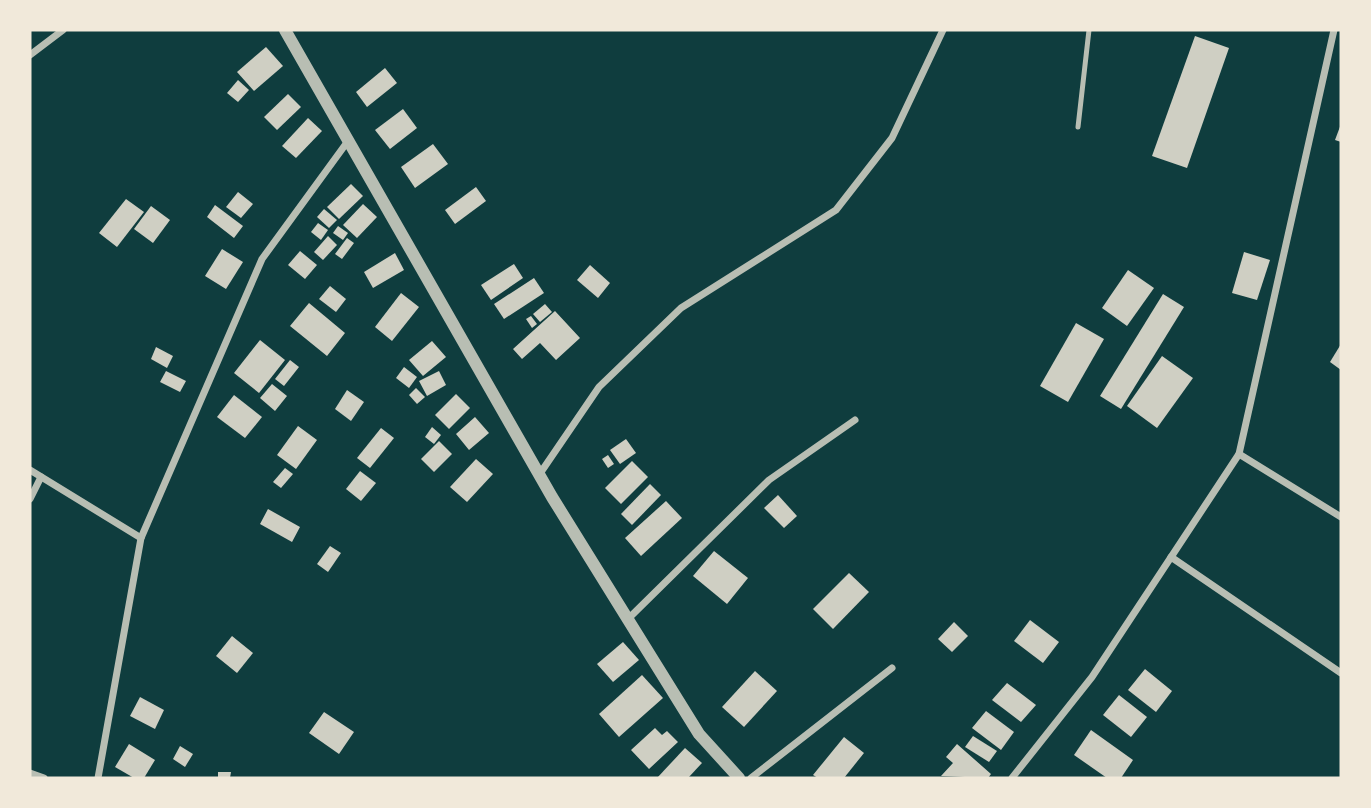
<svg xmlns="http://www.w3.org/2000/svg" width="1371" height="808" viewBox="0 0 1371 808" font-family="'Source Sans 3',sans-serif">
  <style>
    .building { fill: #cfcfc3 }
    .lines { fill: none; stroke-linecap: round; stroke-linejoin: round }
    .service { stroke: #b8beb3; stroke-width: 5 }
    .minor { stroke: #b8beb3; stroke-width: 7 }
    .tertiary { stroke: #b8beb3; stroke-width: 12 }
  </style>
  <rect width="100%" height="100%" fill="#0f3d3e"/>
  <!-- building -->
  <g class="building">
    <polygon points="1195,36 1229,48 1187,168 1152,156"/>
    <polygon points="266,47 283,66 254,91 237,72"/>
    <polygon points="385,68 397,83 367,107 356,92"/>
    <polygon points="238,80 249,90 238,102 227,93"/>
    <polygon points="288,94 301,107 277,130 264,117"/>
    <polygon points="403,109 417,128 390,149 375,130"/>
    <polygon points="308,118 322,131 296,158 282,146"/>
    <polygon points="1341,124 1341,142 1335,140"/>
    <polygon points="433,144 448,164 415,188 401,167"/>
    <polygon points="351,184 363,196 339,219 327,207"/>
    <polygon points="476,187 486,201 455,224 445,210"/>
    <polygon points="238,192 253,204 241,218 226,207"/>
    <polygon points="126,199 144,212 117,247 99,233"/>
    <polygon points="363,204 377,217 357,238 343,225"/>
    <polygon points="215,205 243,226 234,238 207,217"/>
    <polygon points="151,206 170,220 153,243 134,229"/>
    <polygon points="324,209 337,220 329,228 317,217"/>
    <polygon points="318,223 328,230 321,240 311,232"/>
    <polygon points="338,226 348,233 343,240 333,233"/>
    <polygon points="328,236 337,245 323,260 314,252"/>
    <polygon points="347,238 354,243 342,259 335,254"/>
    <polygon points="222,249 243,262 226,289 205,276"/>
    <polygon points="300,251 317,265 305,279 288,265"/>
    <polygon points="1244,252 1270,260 1257,300 1232,293"/>
    <polygon points="395,253 404,270 373,288 364,272"/>
    <polygon points="514,264 523,278 491,300 481,285"/>
    <polygon points="590,265 610,283 598,298 577,280"/>
    <polygon points="1128,270 1154,288 1127,326 1102,308"/>
    <polygon points="534,278 544,293 504,319 494,304"/>
    <polygon points="330,286 346,299 336,312 319,299"/>
    <polygon points="401,293 419,307 392,341 375,327"/>
    <polygon points="1163,294 1184,307 1121,409 1100,396"/>
    <polygon points="309,303 345,333 327,356 290,326"/>
    <polygon points="545,304 552,312 540,322 533,314"/>
    <polygon points="555,311 580,338 556,360 540,343 522,359 513,349"/>
    <polygon points="531,316 537,324 532,328 526,319"/>
    <polygon points="1076,323 1104,339 1068,402 1040,386"/>
    <polygon points="260,340 285,360 259,393 234,373"/>
    <polygon points="432,341 446,357 423,376 409,360"/>
    <polygon points="1341,344 1341,370 1330,362"/>
    <polygon points="156,347 173,356 167,368 151,359"/>
    <polygon points="1162,356 1193,378 1157,428 1127,406"/>
    <polygon points="290,360 299,367 284,386 275,379"/>
    <polygon points="404,367 417,377 409,388 396,378"/>
    <polygon points="166,371 186,381 180,392 160,382"/>
    <polygon points="439,371 446,385 427,396 419,381"/>
    <polygon points="272,384 287,396 275,411 260,398"/>
    <polygon points="416,388 425,397 417,404 409,395"/>
    <polygon points="347,390 364,402 351,421 335,409"/>
    <polygon points="456,394 470,408 449,429 435,415"/>
    <polygon points="234,395 262,417 245,438 217,417"/>
    <polygon points="475,417 489,433 469,450 456,434"/>
    <polygon points="298,426 317,440 296,469 277,455"/>
    <polygon points="432,427 441,435 434,444 425,437"/>
    <polygon points="381,428 394,438 370,468 357,458"/>
    <polygon points="626,439 636,453 620,464 610,450"/>
    <polygon points="439,441 452,454 434,472 421,459"/>
    <polygon points="608,455 614,464 608,468 602,459"/>
    <polygon points="476,459 493,474 467,502 450,487"/>
    <polygon points="632,461 648,477 621,504 605,488"/>
    <polygon points="285,468 293,474 281,488 273,482"/>
    <polygon points="360,471 376,483 361,501 346,489"/>
    <polygon points="650,484 661,495 632,525 621,514"/>
    <polygon points="778,495 797,516 784,528 764,508"/>
    <polygon points="666,501 682,518 641,556 625,538"/>
    <polygon points="268,509 300,527 292,542 260,524"/>
    <polygon points="330,546 341,553 328,572 317,564"/>
    <polygon points="714,551 748,578 727,604 693,576"/>
    <polygon points="849,573 869,592 833,629 813,609"/>
    <polygon points="1030,620 1059,642 1043,663 1014,641"/>
    <polygon points="954,622 968,636 952,652 938,639"/>
    <polygon points="232,636 253,653 237,673 216,656"/>
    <polygon points="623,642 639,660 613,682 597,664"/>
    <polygon points="1145,669 1172,691 1156,712 1128,690"/>
    <polygon points="755,671 777,691 744,727 722,707"/>
    <polygon points="642,675 663,698 619,737 599,714"/>
    <polygon points="1007,683 1036,705 1021,722 992,700"/>
    <polygon points="1119,695 1147,717 1131,737 1103,715"/>
    <polygon points="140,697 164,710 155,729 130,716"/>
    <polygon points="986,711 1014,732 1001,750 972,728"/>
    <polygon points="324,712 354,732 339,754 309,733"/>
    <polygon points="655,728 662,735 667,731 678,742 649,769 631,750"/>
    <polygon points="1091,730 1133,760 1121,778 1107,778 1074,755"/>
    <polygon points="973,736 997,751 989,762 965,747"/>
    <polygon points="844,737 864,753 844,778 818,778 813,775"/>
    <polygon points="129,744 155,760 144,778 134,778 115,767"/>
    <polygon points="957,744 991,774 988,778 941,776 953,763 946,757"/>
    <polygon points="180,746 193,754 185,767 173,759"/>
    <polygon points="685,748 702,763 688,778 657,778"/>
    <polygon points="218,772 231,772 230,778 218,778"/>
  </g>
  <g class="lines">
    <!-- service -->
    <polyline class="service" points="1078,127 1089,30"/>
    <!-- minor -->
    <g class="minor">
      <polyline points="30,55 63,30"/>
      <polyline points="1239,454 1341,517"/>
      <polyline points="30,470 141,538"/>
      <polyline points="539,475 599,387 681,308 836,210 892,138 943,30"/>
      <polyline points="30,499 41,477"/>
      <polyline points="1171,557 1341,673"/>
      <polyline points="628,619 769,480 855,420"/>
      <polyline points="30,773 44,778"/>
      <polyline points="98,778 141,538 262,259 348,141"/>
      <polyline points="751,778 892,668"/>
      <polyline points="1012,778 1092,677 1239,454 1334,30"/>
    </g>
    <!-- tertiary -->
    <polyline class="tertiary" points="285,30 552,497 699,734 739,778"/>
  </g>
  <!-- border -->
  <rect width="1371" height="808" fill="none" stroke="#f1e9da" stroke-width="63"/>
</svg>
